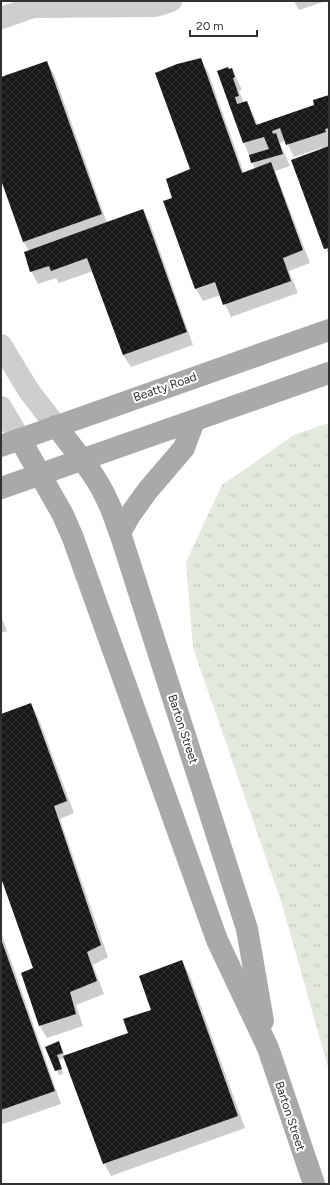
<svg xmlns="http://www.w3.org/2000/svg" width="330" height="1185" viewBox="0 0 330 1185" font-family="Figtree,sans-serif">
  <style>
    .grass { fill: url(#grass-tufts) }
    .shadow { fill: #0003 }
    .building { fill: url(#building-cross-hatch) }
    .lines { fill: none; stroke-linecap: round; stroke-linejoin: round }
    .minor { stroke: #cecece; stroke-width: 22 }
    .major { stroke: #a9a9a9; stroke-width: 22 }
    .labels { text-anchor: middle; stroke-width: 4; stroke-linejoin: round; paint-order: stroke }
    .street-label { font-size: 12px; fill: #313131; stroke: #fff }
  </style>
  <defs>
    <pattern id="grass-tufts" width="24" height="20" patternUnits="userSpaceOnUse"><rect width="24" height="20" fill="#e4e9dd"/><path d="M3 7l-1-3M5 7V3M7 7l1-3M15 17l-1-3M17 17v-4M19 17l1-3" fill="none" stroke="#c4c8be"/></pattern>
    <pattern id="building-cross-hatch" width="8" height="8" patternUnits="userSpaceOnUse"><rect width="8" height="8" fill="#181818"/><path d="M0 0l8 8M0 8l8-8" fill="none" stroke="#313131"/></pattern>
  </defs>
  <rect width="100%" height="100%" fill="#fff"/>
  <!-- grass -->
  <polygon class="grass" points="329,423 329,1071 281,901 193,648 186,562 222,485 294,435"/>
  <!-- shadow -->
  <g class="shadow">
    <polygon points="294,1 326,1 299,10"/>
    <polygon points="201,60 208,72 244,173 255,169 244,143 219,72 232,69 242,90 239,91 244,103 247,102 258,125 315,106 329,96 329,256 293,160 322,150 321,148 294,157 286,141 280,143 290,166 275,171 310,263 289,271 298,293 231,317 221,295 203,301 196,289 174,199 191,170"/>
    <polygon points="46,62 54,74 107,223 143,210 150,223 193,345 131,367 123,355 93,271 59,283 56,278 38,284 31,271 29,251 24,242 1,177 1,78"/>
    <polygon points="1,616 7,631 1,633"/>
    <polygon points="31,704 38,717 74,813 60,819 108,957 93,965 104,994 76,1005 83,1026 47,1038 40,1026 22,974 34,969 1,875 1,715"/>
    <polygon points="1,932 61,1104 3,1124 1,1121"/>
    <polygon points="182,961 189,974 245,1128 111,1176 104,1163 65,1058 59,1060 63,1074 59,1075 46,1047 59,1042 65,1056 129,1034 152,1010"/>
  </g>
  <!-- building -->
  <g class="building">
    <polygon points="201,58 242,173 271,162 303,250 283,258 291,281 223,305 215,282 195,289 163,201 172,198 166,179 190,169 155,73 177,64"/>
    <polygon points="47,61 102,214 23,242 1,180 1,77"/>
    <polygon points="228,67 229,69 232,68 235,77 233,78 239,96 235,97 237,104 247,101 256,125 314,105 313,100 329,95 329,128 325,129 326,132 286,145 280,128 272,131 273,134 276,133 283,154 251,163 249,155 269,149 264,137 243,143 217,71"/>
    <polygon points="329,146 329,248 324,249 291,160"/>
    <polygon points="143,209 187,332 123,355 87,258 51,271 49,266 30,272 24,252"/>
    <polygon points="31,703 67,801 54,806 101,945 87,952 97,981 70,992 76,1014 39,1026 21,973 33,968 1,878 1,714"/>
    <polygon points="1,939 55,1091 1,1110"/>
    <polygon points="182,960 238,1116 103,1164 63,1056 128,1033 123,1019 151,1010 139,976"/>
    <polygon points="59,1041 63,1053 57,1055 62,1069 55,1071 45,1047"/>
  </g>
  <g class="lines">
    <!-- minor -->
    <g class="minor">
      <polyline points="1,18 33,7 155,6 171,1"/>
      <polyline points="1,345 29,391 56,426"/>
      <polyline points="1,407 20,439"/>
    </g>
    <!-- major -->
    <g class="major">
      <path d="M56,426C74,450 96,474 108,502C113,512 116,523 120,533L247,929L263,1021"/>
      <polyline points="20,439 63,515 73,538 217,940 268,1048 314,1184"/>
      <polyline points="1,446 329,330"/>
      <polyline points="1,488 329,373"/>
      <polyline points="120,533 130,515 148,490 184,448 194,421"/>
    </g>
  </g>
  <g class="labels">
    <!-- street labels -->
    <g class="street-label">
      <text transform="translate(165 387) rotate(-19)" y="4">Beatty Road</text>
      <text transform="translate(183 729) rotate(72)" y="4">Barton Street</text>
      <text transform="translate(290 1116) rotate(72)" y="4">Barton Street</text>
    </g>
  </g>
  <!-- border -->
  <rect width="330" height="1185" fill="none" stroke="#313131" stroke-width="4"/>
  <!-- scale -->
  <path d="M190 30v6h67v-6" fill="none" stroke="#313131" stroke-width="2"/>
  <text x="196" y="30" font-size="12" fill="#313131" stroke="#ffffff" stroke-width="3" paint-order="stroke">20 m</text>
</svg>
